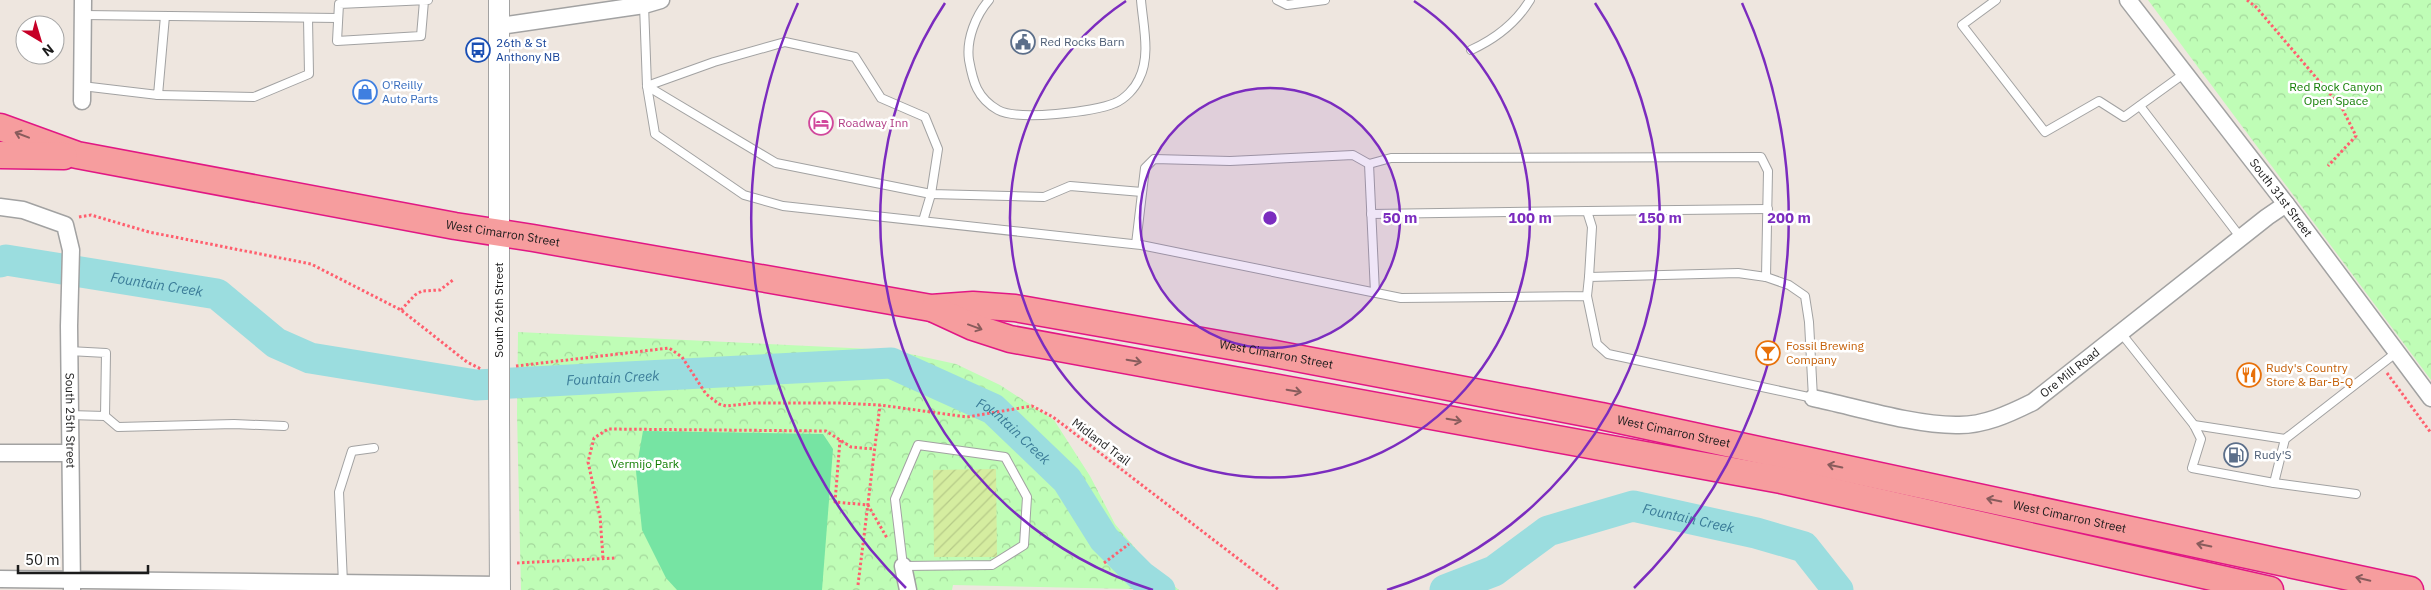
<svg xmlns="http://www.w3.org/2000/svg" width="2431" height="590" viewBox="0 0 2431 590" font-family="'IBM Plex Sans',sans-serif">
  <style>
    .park { fill: url(#park-crowns) }
    .garden { fill: url(#garden-furrows) }
    .pitch { fill: #76e4a3 }
    .lines { fill: none; stroke-linecap: round; stroke-linejoin: round }
    .river { stroke: #9bdddf; stroke-width: 31 }
    .service-casing { stroke: #a2a2a2; stroke-width: 10 }
    .minor-casing { stroke: #a2a2a2; stroke-width: 19 }
    .tertiary-casing { stroke: #a2a2a2; stroke-width: 22 }
    .trunk-casing { stroke: #e11784; stroke-width: 29 }
    .path { stroke: #ff5f6e; stroke-width: 3; stroke-dasharray: 2.5 2.5; stroke-linecap: butt }
    .service { stroke: #fff; stroke-width: 8 }
    .minor { stroke: #fff; stroke-width: 16 }
    .tertiary { stroke: #fff; stroke-width: 20 }
    .trunk { stroke: #f69d9e; stroke-width: 26 }
    .tertiary-bridge-casing { stroke: #a2a2a2; stroke-width: 22; stroke-linecap: butt }
    .tertiary-bridge { stroke: #fff; stroke-width: 20 }
    .oneway { stroke: #885c5c }
    .ring { fill: none; stroke: #7b2cbf; stroke-width: 2.5 }
    .labels { text-anchor: middle; stroke-width: 5; stroke-linejoin: round; paint-order: stroke }
    .service-label { font-size: 12px; fill: #4e5e75; stroke: #fff; text-anchor: start }
    .transit-label { font-size: 12px; fill: #164399; stroke: #fff; text-anchor: start }
    .shop-label { font-size: 12px; fill: #366cbe; stroke: #fff; text-anchor: start }
    .park-label { font-size: 12px; fill: #127e03; stroke: #fff }
    .hotel-label { font-size: 12px; fill: #b23c85; stroke: #fff; text-anchor: start }
    .street-label { font-size: 12px; fill: #1b1b1b; stroke: #fff }
    .food-label { font-size: 12px; fill: #c56008; stroke: #fff; text-anchor: start }
    .water-label { font-size: 14px; font-style: italic; fill: #3b7c98; stroke: #fff }
    .centre { fill: #7b2cbf; stroke: #fff; stroke-width: 2.5 }
    .ring-label { font-size: 15px; text-anchor: middle; font-weight: bold; fill: #7b2cbf; stroke: #fff; stroke-width: 5; stroke-linejoin: round; paint-order: stroke }
  </style>
  <defs>
    <pattern id="park-crowns" width="20" height="18" patternUnits="userSpaceOnUse" patternTransform="scale(1.25)"><rect width="20" height="18" fill="#bffdb6"/><path d="M2 6a3 3 0 1 1 6 0M12 15a3 3 0 1 1 6 0" fill="none" stroke="#a4d89c"/></pattern>
    <pattern id="garden-furrows" width="10" height="10" patternUnits="userSpaceOnUse" patternTransform="scale(1.25)"><rect width="10" height="10" fill="#d5eda0"/><path d="M-1 1l2-2M0 10L10 0M9 11l2-2" fill="none" stroke="#b6cb89"/></pattern>
  </defs>
  <rect width="100%" height="100%" fill="#eee6df"/>
  <!-- park -->
  <g class="park">
    <polygon points="2148,0 2431,0 2431,380"/>
    <polygon points="518,332 892,350 956,364 1000,385 1054,420 1090,476 1115,524 1151,567 1179,590 953,585 952,590 521,590 517,414"/>
  </g>
  <!-- garden -->
  <polygon class="garden" points="996,469 997,557 934,557 933,470"/>
  <!-- pitch -->
  <polygon class="pitch" points="643,431 823,434 833,449 822,590 677,590 666,578 642,530 636,471"/>
  <g class="lines">
    <!-- river -->
    <g class="river">
      <path id="s1" d="M0,262L6,260L217,294L276,343L310,358L476,385L891,363L993,409L1067,480L1104,539L1141,576L1160,590"/>
      <path id="s2" d="M1445,590L1494,571L1548,531L1633,506L1756,533L1804,547L1838,590"/>
    </g>
    <!-- service casing -->
    <g class="service-casing">
      <g id="service">
        <path d="M989,0C976,15 966,39 969,60C973,82 977,98 998,110C1018,121 1094,112 1115,103C1125,99 1135,88 1139,79C1151,56 1143,25 1141,0"/>
        <polyline points="1277,0 1287,5 1325,0"/>
        <polyline points="1996,0 1962,25 2045,132 2099,101 2124,117 2185,73"/>
        <polyline points="424,1 421,36 337,41 339,4 428,0"/>
        <polyline points="644,5 647,86 655,134 744,195 783,206 1141,245 1401,298 1587,296 1597,344 1608,354 1813,398 1809,322 1805,296 1789,285 1766,277 1738,273 1589,277 1587,296"/>
        <polyline points="83,15 338,18"/>
        <path d="M1471,50C1495,39 1516,23 1530,0"/>
        <polyline points="82,86 158,95 165,16"/>
        <polyline points="647,86 714,62 785,42 855,57 881,98 925,117 938,149 931,194 1044,197 1070,186 1142,192"/>
        <polyline points="647,86 776,163 931,194 923,221"/>
        <polyline points="158,95 254,97 309,74 308,18"/>
        <polyline points="2140,106 2241,238"/>
        <polyline points="1369,164 1391,158 1761,157 1768,171 1766,277"/>
        <polyline points="1587,211 1768,209"/>
        <polyline points="1371,214 1587,211 1592,227 1589,277"/>
        <polyline points="1136,244 1145,168 1154,159 1230,161 1353,155 1369,164 1375,293"/>
        <polyline points="2121,333 2194,425 2201,439 2192,468 2274,483 2285,439 2397,352"/>
        <polyline points="69,351 106,353 105,416 69,415"/>
        <polyline points="105,416 118,427 234,424 284,426"/>
        <polyline points="2194,425 2285,439"/>
        <polygon points="918,445 1005,457 1027,497 1024,545 992,565 903,566 895,499"/>
        <polyline points="2274,483 2356,494"/>
        <polyline points="343,583 339,492 352,451 374,448"/>
      </g>
    </g>
    <!-- minor casing -->
    <g class="minor-casing">
      <g id="minor">
        <path id="s3" d="M2128,0L2286,204L2431,398"/>
        <polyline points="500,26 644,5 661,0"/>
        <polyline points="82,101 83,0"/>
        <path id="s4" d="M0,207L23,210L65,225L71,250L69,326L72,589"/>
        <path id="s5" d="M1813,398C1856,407 1913,425 1956,425C1983,426 2009,414 2033,402L2267,217L2286,204"/>
        <polyline points="0,453 70,453"/>
        <polyline points="903,566 908,590"/>
        <polyline points="0,579 500,585"/>
      </g>
    </g>
    <!-- tertiary casing -->
    <g class="tertiary-casing">
      <g id="tertiary">
        <polyline points="499,351 499,0"/>
        <polyline points="499,418 500,590"/>
      </g>
    </g>
    <!-- trunk casing -->
    <g class="trunk-casing">
      <g id="trunk">
        <path id="s6" d="M0,127L77,155L455,226L533,238L931,308L973,305L1015,308L1270,353L1601,416L2410,590"/>
        <polyline points="0,155 64,156"/>
        <polyline points="934,309 973,327 1010,339 1781,480 2270,590"/>
      </g>
    </g>
    <!-- path -->
    <g class="path">
      <polyline points="2247,0 2256,7 2342,108 2356,136 2328,166"/>
      <polyline points="79,217 91,215 149,232 311,264 401,310 467,362 481,369"/>
      <polyline points="401,310 415,295 422,291 440,290 453,280"/>
      <polyline points="516,366 669,348 682,357 706,394 719,404 726,406 754,403 840,403 880,405 967,417 1032,406 1053,417 1279,590"/>
      <polyline points="2387,373 2431,433"/>
      <polyline points="840,440 835,502 868,505 887,538"/>
      <polyline points="603,558 600,516 588,462 594,438 608,429 826,431 851,447 874,449"/>
      <polyline points="517,563 616,558"/>
      <polyline points="1104,563 1129,544"/>
      <polyline points="858,585 880,405"/>
    </g>
    <!-- service -->
    <use href="#service" class="service"/>
    <!-- minor -->
    <use href="#minor" class="minor"/>
    <!-- tertiary -->
    <use href="#tertiary" class="tertiary"/>
    <!-- trunk -->
    <use href="#trunk" class="trunk"/>
    <!-- tertiary-bridge casing -->
    <g class="tertiary-bridge-casing">
      <polyline id="tertiary-bridge" points="499,351 499,418"/>
    </g>
    <!-- tertiary-bridge -->
    <use href="#tertiary-bridge" class="tertiary-bridge"/>
  </g>
  <!-- one-way arrows -->
  <defs><path id="oneway-shaft" d="M-6 0H5M1.5-3L5.5 0L1.5 3" fill="none" stroke-width="1.6" stroke-linecap="round" stroke-linejoin="round" transform="scale(1.25)"/></defs>
  <g class="oneway">
    <use href="#oneway-shaft" transform="translate(22 135) rotate(-159)"/>
    <use href="#oneway-shaft" transform="translate(975 327) rotate(20)"/>
    <use href="#oneway-shaft" transform="translate(1134 361) rotate(10)"/>
    <use href="#oneway-shaft" transform="translate(1294 391) rotate(10)"/>
    <use href="#oneway-shaft" transform="translate(1454 420) rotate(10)"/>
    <use href="#oneway-shaft" transform="translate(1835 466) rotate(-168)"/>
    <use href="#oneway-shaft" transform="translate(1994 500) rotate(-168)"/>
    <use href="#oneway-shaft" transform="translate(2204 545) rotate(-168)"/>
    <use href="#oneway-shaft" transform="translate(2363 579) rotate(-167)"/>
  </g>
  <!-- distance rings -->
  <circle cx="1270" cy="218" r="130" fill="#7b2cbf" fill-opacity=".12"/>
  <g class="ring">
    <circle cx="1270" cy="218" r="130"/>
    <path d="M1414 1A260 260 0 1 1 1126 1"/>
    <path d="M1153 590A390 390 0 0 1 945 3M1595 3A390 390 0 0 1 1387 590"/>
    <path d="M906 588A519 519 0 0 1 798 3M1742 3A519 519 0 0 1 1634 588"/>
  </g>
  <!-- icons -->
  <defs>
    <g id="civic-ring" transform="scale(1.25)"><circle r="9.5" fill="#fff" stroke="#5c6f8a" stroke-width="1.5"/><path d="M-.6-6.5H3V-4.5H.6V-3L4-1V1h2V6H-6V1h2V-1L-.6-3ZM-1.2 2.5V6h2.4V2.5Z" fill="#5c6f8a"/></g>
    <g id="bus-ring" transform="scale(1.25)"><circle r="9.5" fill="#fff" stroke="#1a4fb4" stroke-width="1.5"/><path d="M-5-6H5V4H4V6H2V4H-2V6H-4V4H-5ZM-3.5-4V0h7V-4ZM-3.5 1.2v1.5H-2V1.2ZM2 1.2v1.5H3.5V1.2Z" fill="#1a4fb4"/></g>
    <g id="shop-ring" transform="scale(1.25)"><circle r="9.5" fill="#fff" stroke="#3f7fe0" stroke-width="1.5"/><path d="M-5-2.5h2.3a2.7 3.5 0 0 1 5.4 0H5L5.5 6h-11ZM-1.5-2.5h3a1.5 2.3 0 0 0-3 0Z" fill="#3f7fe0"/></g>
    <g id="hotel-ring" transform="scale(1.25)"><circle r="9.5" fill="#fff" stroke="#d1479c" stroke-width="1.5"/><path d="M-6-4.5h1.5V1H6V5H4.5V3h-9V5H-6ZM-4 0a1.8 1.8 0 1 1 3.6 0ZM.5 0V-2.5h3Q6-2.5 6 0Z" fill="#d1479c"/></g>
    <g id="bar-ring" transform="scale(1.25)"><circle r="9.5" fill="#fff" stroke="#e8710a" stroke-width="1.5"/><path d="M-6-5H6L.8 .8V4.5H3.5V6h-7V4.5H-.8V.8Z" fill="#e8710a"/></g>
    <g id="restaurant-ring" transform="scale(1.25)"><circle r="9.5" fill="#fff" stroke="#e8710a" stroke-width="1.5"/><path d="M-5-6h1v4h1v-4h1v4h1v-4h1v5L-1.5 .5V6h-2V.5L-5-1ZM5-6V6H3V1.5H1.5Q1.5-4 5-6Z" fill="#e8710a"/></g>
    <g id="fuel-ring" transform="scale(1.25)"><circle r="9.5" fill="#fff" stroke="#5c6f8a" stroke-width="1.5"/><path d="M-5.5-6h7V0h2V4h1.3V-2.5L3-4.5l.8-.8L6-3V5H2.5V1h-1V6h-7ZM-4.2-4.7v3.2H.2V-4.7Z" fill="#5c6f8a"/></g>
  </defs>
  <g fill-rule="evenodd">
    <use href="#civic-ring" x="1023" y="42"/>
    <use href="#bus-ring" x="478" y="50"/>
    <use href="#shop-ring" x="365" y="92"/>
    <use href="#hotel-ring" x="821" y="123"/>
    <use href="#bar-ring" x="1768" y="353"/>
    <use href="#restaurant-ring" x="2249" y="375"/>
    <use href="#fuel-ring" x="2236" y="455"/>
  </g>
  <g class="labels">
    <!-- service labels -->
    <g class="service-label">
      <text x="1040" y="46">Red Rocks Barn</text>
      <text x="2254" y="459">Rudy'S</text>
    </g>
    <!-- transit labels -->
    <g class="transit-label">
      <text x="496" y="47">26th &amp; St<tspan x="496" dy="14">Anthony NB</tspan></text>
    </g>
    <!-- shop labels -->
    <g class="shop-label">
      <text x="382" y="89">O'Reilly<tspan x="382" dy="14">Auto Parts</tspan></text>
    </g>
    <!-- park labels -->
    <g class="park-label">
      <text x="2336" y="91">Red Rock Canyon<tspan x="2336" dy="14">Open Space</tspan></text>
      <text x="645" y="468">Vermijo Park</text>
    </g>
    <!-- hotel labels -->
    <g class="hotel-label">
      <text x="838" y="127">Roadway Inn</text>
    </g>
    <!-- street labels -->
    <g class="street-label">
      <text dy="4" stroke="none"><textPath href="#s3" startOffset="250">South 31st Street</textPath></text>
      <text dy="4" stroke="none"><textPath href="#s6" startOffset="515">West Cimarron Street</textPath></text>
      <text transform="translate(499 310) rotate(-90)" y="4">South 26th Street</text>
      <text dy="4" stroke="none"><textPath href="#s6" startOffset="1299">West Cimarron Street</textPath></text>
      <text dy="4" stroke="none"><textPath href="#s5" startOffset="274">Ore Mill Road</textPath></text>
      <text dy="4" stroke="none"><textPath href="#s4" startOffset="264">South 25th Street</textPath></text>
      <text dy="4" stroke="none"><textPath href="#s6" startOffset="1704">West Cimarron Street</textPath></text>
      <text transform="translate(1101 442) rotate(37)" y="4">Midland Trail</text>
      <text dy="4" stroke="none"><textPath href="#s6" startOffset="2109">West Cimarron Street</textPath></text>
    </g>
    <!-- food labels -->
    <g class="food-label">
      <text x="1786" y="350">Fossil Brewing<tspan x="1786" dy="14">Company</tspan></text>
      <text x="2266" y="372">Rudy's Country<tspan x="2266" dy="14">Store &amp; Bar-B-Q</tspan></text>
    </g>
    <!-- water labels -->
    <g class="water-label">
      <text dy="5" stroke="none"><textPath href="#s1" startOffset="159">Fountain Creek</textPath></text>
      <text dy="5" stroke="none"><textPath href="#s1" startOffset="639">Fountain Creek</textPath></text>
      <text dy="5" stroke="none"><textPath href="#s1" startOffset="1059">Fountain Creek</textPath></text>
      <text dy="5" stroke="none"><textPath href="#s2" startOffset="265">Fountain Creek</textPath></text>
    </g>
  </g>
  <circle cx="1270" cy="218" r="8" class="centre"/>
  <g class="ring-label">
    <text x="1400" y="223">50 m</text>
    <text x="1530" y="223">100 m</text>
    <text x="1660" y="223">150 m</text>
    <text x="1789" y="223">200 m</text>
  </g>
  <!-- north arrow -->
  <g transform="translate(40 40) rotate(142)"><circle r="24" fill="#ffffff" stroke="#a4a4a4"/>
  <path d="M0-4L9 19L0 12L-9 19Z" fill="#c60027"/>
  <text y="-8" font-size="14" font-weight="bold" text-anchor="middle" fill="#1b1b1b">N</text>
  </g>
  <!-- scale -->
  <path d="M18 565v8h130v-8" fill="none" stroke="#1b1b1b" stroke-width="2.5"/>
  <text x="25" y="565" font-size="15" fill="#1b1b1b" stroke="#ffffff" stroke-width="4" paint-order="stroke">50 m</text>
</svg>
